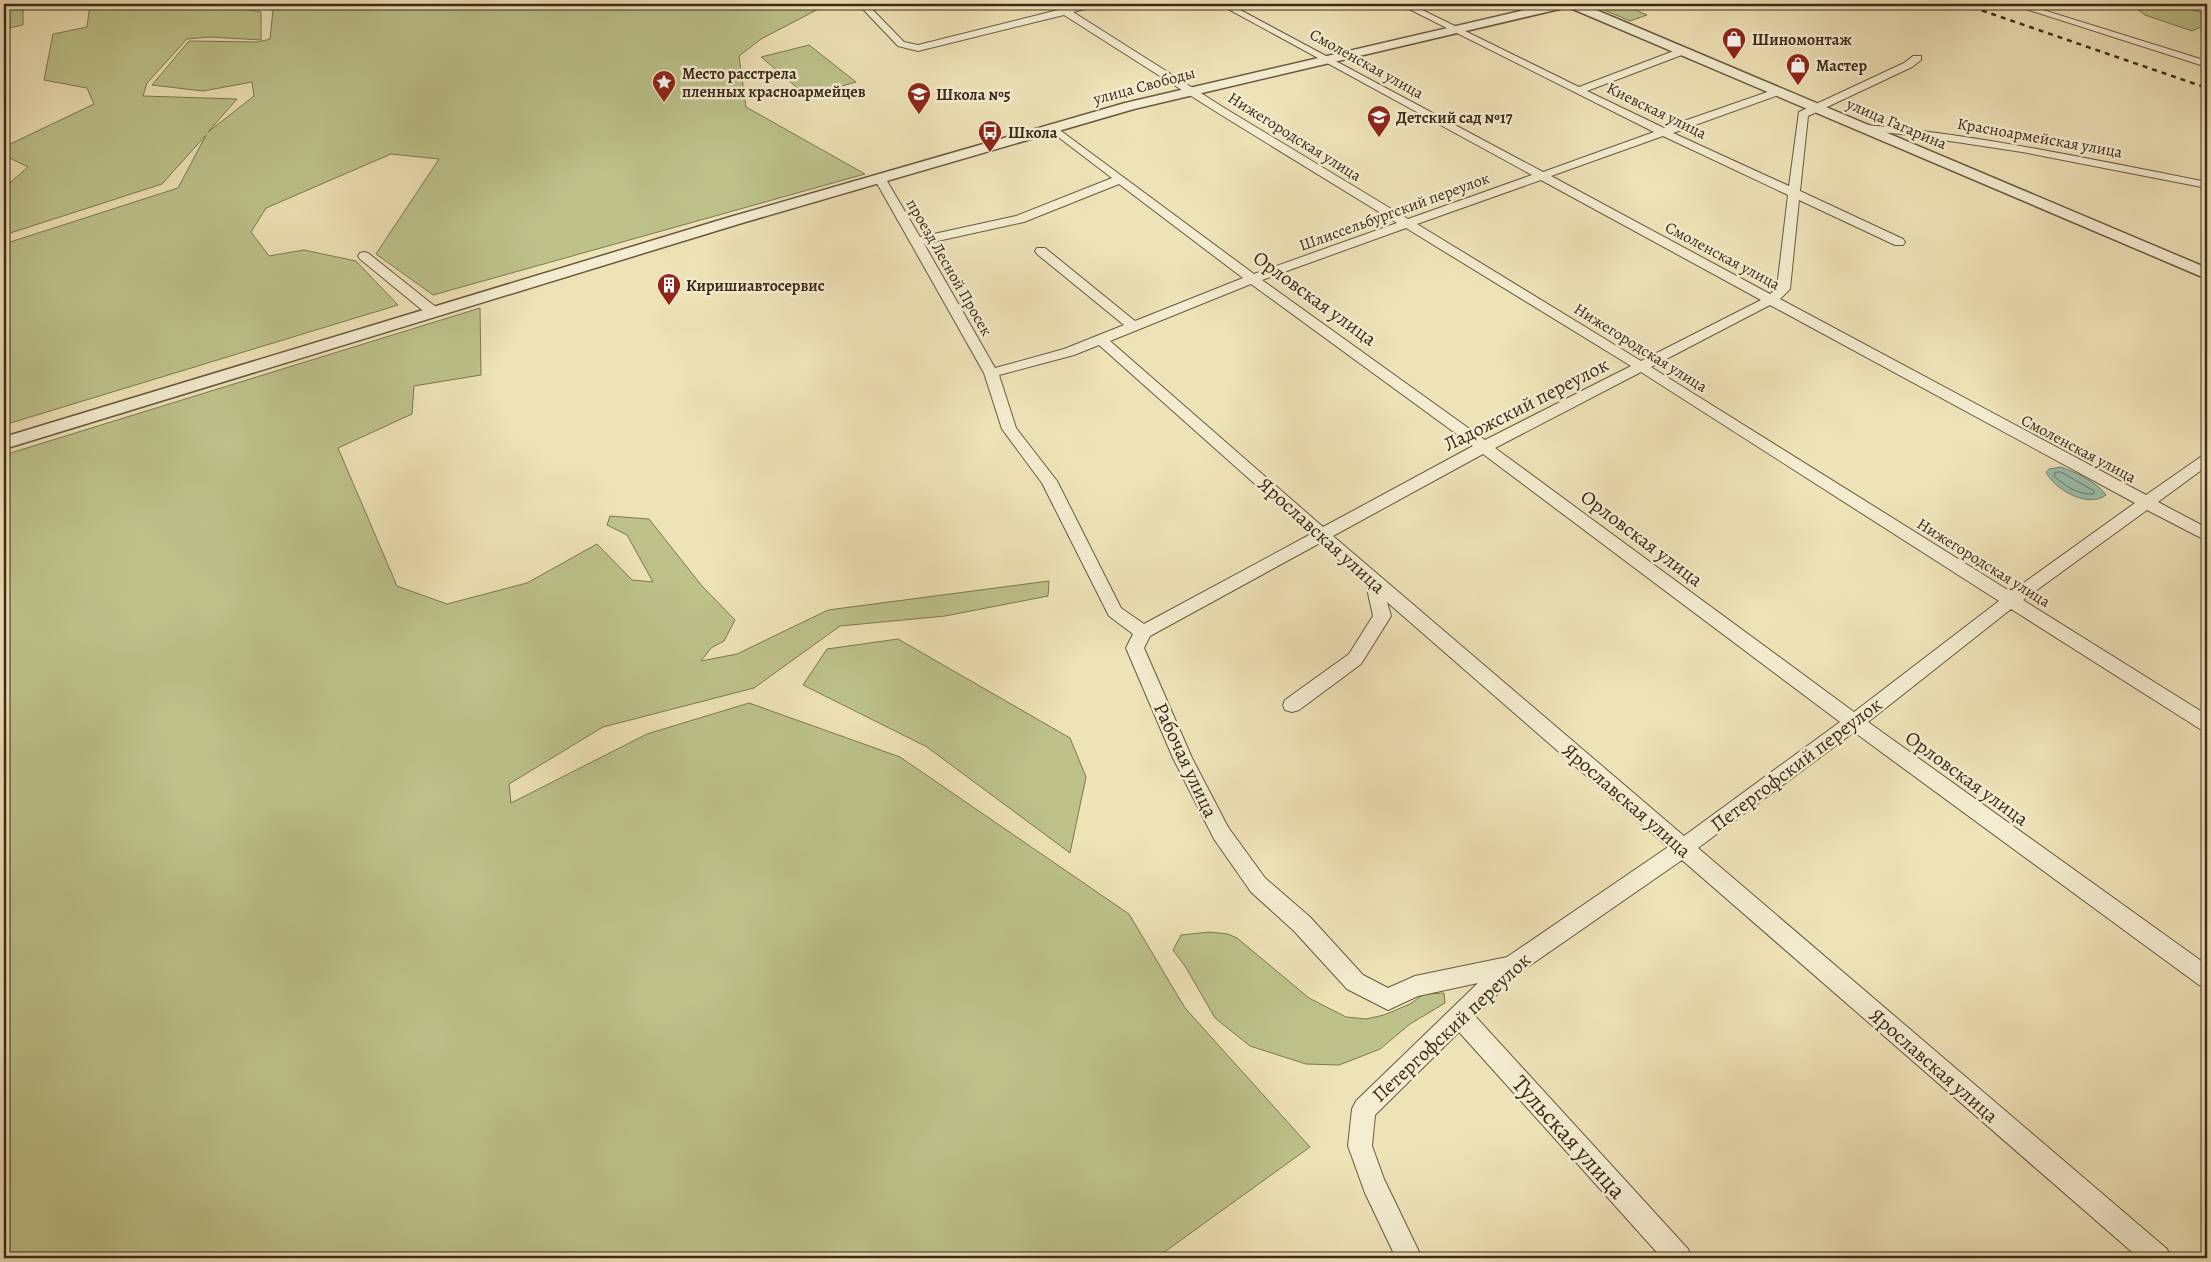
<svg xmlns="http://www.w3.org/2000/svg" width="2211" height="1262" viewBox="0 0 2211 1262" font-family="Alegreya,serif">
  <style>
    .green { fill: #bdc28b; stroke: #7d7652 }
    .water { fill: #99bead; stroke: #748372 }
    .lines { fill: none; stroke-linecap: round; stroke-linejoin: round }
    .shore { stroke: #6b7463; stroke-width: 1 }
    .minor-casing { stroke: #695840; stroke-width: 2 }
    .tertiary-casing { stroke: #695840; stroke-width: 3 }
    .minor { fill: #f4ecd0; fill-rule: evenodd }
    .tertiary { fill: #f4ecd0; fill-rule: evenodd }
    .rail { stroke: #3d2a19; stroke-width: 2.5; stroke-dasharray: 5 5; stroke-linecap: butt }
    .labels { text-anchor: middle; stroke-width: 5; stroke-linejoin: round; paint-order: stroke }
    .far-poi-label { font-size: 16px; font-weight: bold; fill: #3d2a19; stroke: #f4ecd0; text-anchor: start }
    .far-street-label { font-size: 16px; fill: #3d2a19; stroke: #f4ecd0 }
    .street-label { font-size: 20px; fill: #3d2a19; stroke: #f4ecd0 }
    .near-street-label { font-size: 24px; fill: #3d2a19; stroke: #f4ecd0 }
  </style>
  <rect width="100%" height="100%" fill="#eee2b7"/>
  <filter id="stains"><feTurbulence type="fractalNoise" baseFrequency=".004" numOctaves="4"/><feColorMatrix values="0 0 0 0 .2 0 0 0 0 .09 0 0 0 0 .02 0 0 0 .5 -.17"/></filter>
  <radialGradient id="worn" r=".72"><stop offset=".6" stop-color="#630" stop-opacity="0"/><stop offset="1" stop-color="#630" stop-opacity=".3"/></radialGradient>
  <!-- green -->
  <g class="green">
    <polygon points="4,4 23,4 23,25 4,29"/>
    <polygon points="90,4 221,5 261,12 261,40 210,37 187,39 147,83 143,96 237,99 208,132 254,96 252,82 203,91 152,85 189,41 258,42 270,39 273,10 231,4 828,4 761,39 739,56 746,107 865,174 433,295 376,254 439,159 391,154 266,208 251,232 269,256 304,250 356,261 398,305 4,425 4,244 178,188 206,135 162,184 4,235 4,188 28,167 4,155 4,147 94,104 87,88 44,80 53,34 87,27"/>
    <polygon points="1590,4 1622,4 1647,15 1630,21"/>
    <polygon points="2131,4 2173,4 2207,14 2207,24 2192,31 2145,15"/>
    <polygon points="809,45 856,82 807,96 761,57"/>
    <polygon points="480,308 481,375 414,386 412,414 338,448 397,586 447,604 527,583 597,544 632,580 653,582 627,535 607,525 610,516 649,519 702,586 735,620 724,641 711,648 701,661 737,654 828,610 1049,581 1048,596 945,616 840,626 754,688 603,727 509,784 511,803 647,734 749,703 900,757 1129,914 1185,1008 1310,1147 1156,1258 4,1258 4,455"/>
    <polygon points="898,639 1070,738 1086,777 1070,853 927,747 803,685 827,649"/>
    <polygon points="1209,932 1228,934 1237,938 1309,998 1346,1017 1366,1019 1384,1015 1410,1004 1424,994 1444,993 1445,1003 1410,1024 1380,1049 1339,1065 1306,1064 1250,1046 1215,1018 1185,966 1173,950 1181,935"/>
  </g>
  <!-- water -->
  <path class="water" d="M2061,467C2075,472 2097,482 2106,495C2088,509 2054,489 2046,472L2049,469Z"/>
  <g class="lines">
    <!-- shore -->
    <path class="shore" d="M2061,472L2094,491V494C2078,495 2065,486 2054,476L2055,473Z"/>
    <!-- minor casing -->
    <g class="minor-casing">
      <g id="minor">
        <path d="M858,4H867L904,42L918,45L1058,10L1050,4H1060L1067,8L1085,4H1099L1098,6L1073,12L1226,109L1408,219L1532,175L1219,4H1229L1543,172L1654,132L1399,4H1410L1579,87L1679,49H1687V53L1587,91L1664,128L1776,89H1784V93L1673,133L1789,186L1799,112L1904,63L1913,56H1921V60L1912,67L1808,116L1800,191L1903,239L1905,242L1903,245H1895L1799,200L1790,289L1780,299L2146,495L2202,456L2207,454V466L2158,502L2207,528V541L2147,510L2023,600L2207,715V731L2200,729L2011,609L1868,722L2207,965V988L2199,985L1854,732L1698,848L2167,1249L2171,1258H2139L1682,860L1519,973L1475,1016L1688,1249L1692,1258H1662L1459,1032L1375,1115L1372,1146L1384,1179L1422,1258H1396L1365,1193L1348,1146L1352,1109L1356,1101L1478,983L1418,996L1388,1010L1347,989L1294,931L1251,892L1214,839L1173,758L1126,648L1133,634L1109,616L1042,483L1002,429L984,373L874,178L876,176H884L920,237L1016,216L1112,178L1049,130L1048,128L1053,125L1254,274L1397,223L1218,113L1064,15L918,51L898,46ZM1663,136L1788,195L1777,288L1770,294L1551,176ZM1541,180L1761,300L1641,361L1417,224ZM1119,184L1243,278L1135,321L1045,248H1037L1035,251L1037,254L1124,325L1064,349L995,368L924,244L1024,222ZM1406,228L1631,366L1485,440L1262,280ZM1251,284L1473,446L1323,527L1110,341ZM1770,305L2135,503L2011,592L1651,367ZM1099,345L1311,534L1144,624L1121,608L1057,481L1016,428L999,375L1074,355ZM1641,372L1999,601L1854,712L1495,448ZM1483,454L1840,722L1684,836L1333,536ZM1320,543L1366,584L1373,616L1349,654L1285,700L1283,705L1285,710L1292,712L1299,710L1361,664L1391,616L1387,602L1668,847L1507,957L1415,976L1388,988L1363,975L1310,917L1265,878L1228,827L1192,758L1144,648L1150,636Z"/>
        <polygon points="2010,4 2024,4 2207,61 2207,67"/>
        <path d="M1866,125C1981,135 2094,160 2207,182V188L2022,152L1910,135L1862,130L1861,128Z"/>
        <polygon points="364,252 368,253 437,308 439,311 437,314 427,314 360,259 358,256 360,253"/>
      </g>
    </g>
    <!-- tertiary casing -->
    <g class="tertiary-casing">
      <polygon id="tertiary" points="1551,4 1582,4 2207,268 2207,279 1568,7 1134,109 742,223 4,449 4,437 730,217 1125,103"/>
    </g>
    <!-- minor -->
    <use href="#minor" class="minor"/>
    <!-- tertiary -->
    <use href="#tertiary" class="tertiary"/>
    <!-- rail -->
    <polyline class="rail" points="1963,4 2207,88"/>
  </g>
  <!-- icons -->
  <defs>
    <g id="shop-pin" transform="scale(1.25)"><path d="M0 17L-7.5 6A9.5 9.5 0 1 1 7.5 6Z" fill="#8f2418" stroke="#f4ecd0"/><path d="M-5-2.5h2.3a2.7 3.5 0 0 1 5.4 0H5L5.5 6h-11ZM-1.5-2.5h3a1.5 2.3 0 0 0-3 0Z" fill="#fff"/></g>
    <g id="sight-pin" transform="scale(1.25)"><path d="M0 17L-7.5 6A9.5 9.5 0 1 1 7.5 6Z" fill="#8f2418" stroke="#f4ecd0"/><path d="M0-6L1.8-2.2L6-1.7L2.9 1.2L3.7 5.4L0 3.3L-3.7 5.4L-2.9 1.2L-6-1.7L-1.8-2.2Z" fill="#fff"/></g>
    <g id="school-pin" transform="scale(1.25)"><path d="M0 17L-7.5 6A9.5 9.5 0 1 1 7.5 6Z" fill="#8f2418" stroke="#f4ecd0"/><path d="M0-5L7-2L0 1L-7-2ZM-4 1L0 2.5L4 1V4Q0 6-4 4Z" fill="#fff"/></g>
    <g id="bus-pin" transform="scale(1.25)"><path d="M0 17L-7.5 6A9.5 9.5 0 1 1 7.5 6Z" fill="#8f2418" stroke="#f4ecd0"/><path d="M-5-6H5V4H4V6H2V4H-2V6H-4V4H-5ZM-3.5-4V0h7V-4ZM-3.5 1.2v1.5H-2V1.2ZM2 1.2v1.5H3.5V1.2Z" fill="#fff"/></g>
    <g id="building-pin" transform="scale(1.25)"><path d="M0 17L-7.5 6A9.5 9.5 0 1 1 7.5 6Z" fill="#8f2418" stroke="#f4ecd0"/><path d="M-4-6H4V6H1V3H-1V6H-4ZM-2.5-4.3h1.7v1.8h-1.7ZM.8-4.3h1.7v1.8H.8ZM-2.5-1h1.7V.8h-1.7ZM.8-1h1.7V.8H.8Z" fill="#fff"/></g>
  </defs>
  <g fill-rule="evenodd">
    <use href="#shop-pin" x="1734" y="39"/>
    <use href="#shop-pin" x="1798" y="65"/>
    <use href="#sight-pin" x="664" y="82"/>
    <use href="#school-pin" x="919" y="94"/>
    <use href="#school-pin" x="1379" y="117"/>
    <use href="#bus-pin" x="990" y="132"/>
    <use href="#building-pin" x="669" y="285"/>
  </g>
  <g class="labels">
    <!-- far-poi labels -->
    <g class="far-poi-label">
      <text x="1752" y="45">Шиномонтаж</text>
      <text x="1816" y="71">Мастер</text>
      <text x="682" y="79">Место расстрела<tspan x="682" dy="18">пленных красноармейцев</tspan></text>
      <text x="936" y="100">Школа №5</text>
      <text x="1396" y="123">Детский сад №17</text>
      <text x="1008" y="138">Школа</text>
      <text x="686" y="291">Киришиавтосервис</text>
    </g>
    <!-- far-street labels -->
    <g class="far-street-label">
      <text transform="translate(1367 63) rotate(29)" y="6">Смоленская улица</text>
      <text transform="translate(1144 85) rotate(-15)" y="6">улица Свободы</text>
      <text transform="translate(1657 110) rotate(26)" y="6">Киевская улица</text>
      <text transform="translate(1897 123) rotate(23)" y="6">улица Гагарина</text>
      <text transform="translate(1295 136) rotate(32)" y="6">Нижегородская улица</text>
      <text transform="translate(2040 137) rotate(10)" y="6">Красноармейская улица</text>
      <text transform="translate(1394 211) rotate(-20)" y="6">Шлиссельбургский переулок</text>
      <text transform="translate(1723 255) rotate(28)" y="6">Смоленская улица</text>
      <text transform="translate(950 267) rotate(60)" y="6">проезд Лесной Просек</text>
      <text transform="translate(1641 347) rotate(32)" y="6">Нижегородская улица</text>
      <text transform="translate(2079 448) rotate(28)" y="6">Смоленская улица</text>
      <text transform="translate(1984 562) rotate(32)" y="6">Нижегородская улица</text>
    </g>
    <!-- street labels -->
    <g class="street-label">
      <text transform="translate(1315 298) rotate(36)" y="7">Орловская улица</text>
      <text transform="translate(1526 404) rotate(-27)" y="7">Ладожский переулок</text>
      <text transform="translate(1322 535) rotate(42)" y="7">Ярославская улица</text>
      <text transform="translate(1642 538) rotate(37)" y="7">Орловская улица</text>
      <text transform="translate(1186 760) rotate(65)" y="7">Рабочая улица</text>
      <text transform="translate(1796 764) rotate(-37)" y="7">Петергофский переулок</text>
      <text transform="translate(1967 778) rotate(36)" y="7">Орловская улица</text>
      <text transform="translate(1627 800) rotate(41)" y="7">Ярославская улица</text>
      <text transform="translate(1451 1027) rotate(-43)" y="7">Петергофский переулок</text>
      <text transform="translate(1934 1065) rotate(41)" y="7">Ярославская улица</text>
    </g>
    <!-- near-street labels -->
    <g class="near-street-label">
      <text transform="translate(1569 1137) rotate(48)" y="8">Тульская улица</text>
    </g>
  </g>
  <!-- margin -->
  <rect width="2211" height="1262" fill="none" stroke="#eee2b7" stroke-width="20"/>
  <rect x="5" y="5" width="2201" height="1252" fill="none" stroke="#3d2a19" stroke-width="2.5"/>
  <rect x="10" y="10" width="2191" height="1242" fill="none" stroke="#3d2a19"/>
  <rect width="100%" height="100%" filter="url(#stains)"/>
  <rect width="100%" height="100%" fill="url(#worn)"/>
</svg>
